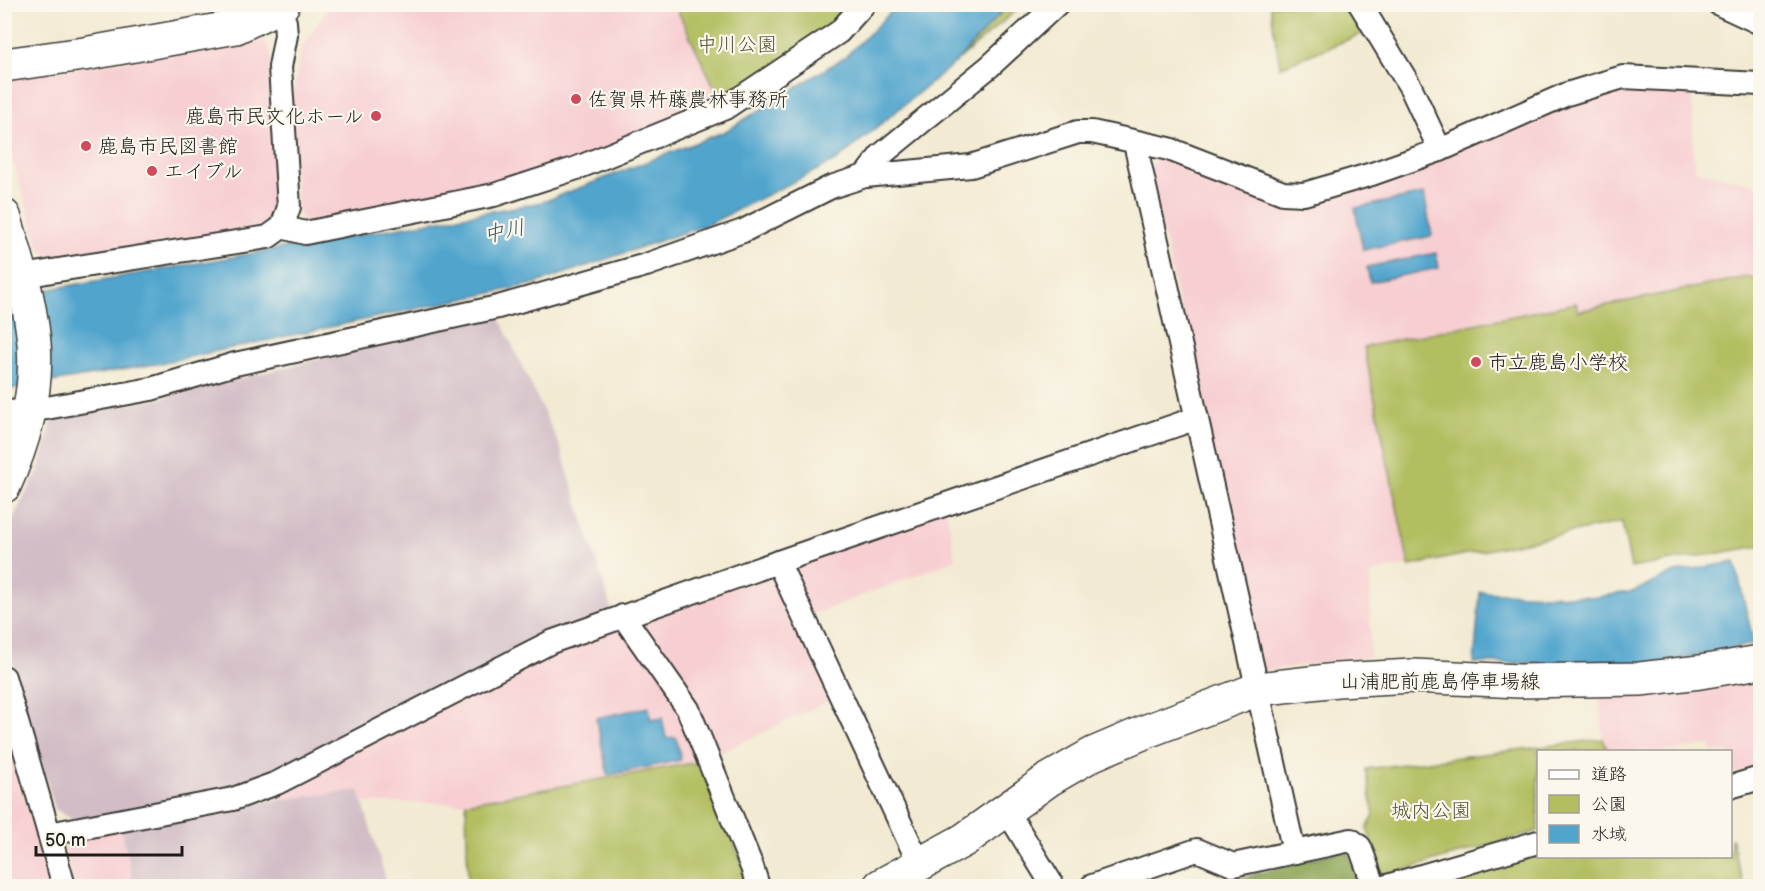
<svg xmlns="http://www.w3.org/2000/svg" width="1765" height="891" viewBox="0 0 1765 891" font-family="'Balsamiq Sans','Klee One',sans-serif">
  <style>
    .built { fill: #f7cfd2 }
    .industrial { fill: #d2bdc6 }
    .green { fill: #b2be60; stroke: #676d3e; stroke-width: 1.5 }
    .forest { fill: #8da556; stroke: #546039; stroke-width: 1.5 }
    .water { fill: #51a5cd; stroke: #366074; stroke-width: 1.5 }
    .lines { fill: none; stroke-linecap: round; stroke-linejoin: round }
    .street-casing { stroke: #3c3b37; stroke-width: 26 }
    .secondary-casing { stroke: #3c3b37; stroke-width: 36 }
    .highway-casing { stroke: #3c3b37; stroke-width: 36 }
    .street { stroke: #fff; stroke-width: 22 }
    .secondary { stroke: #fff; stroke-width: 33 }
    .highway { stroke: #fff; stroke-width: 33 }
    .poi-dot { fill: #d1495b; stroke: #fbf7ec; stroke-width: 2 }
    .labels { text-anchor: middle; stroke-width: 4.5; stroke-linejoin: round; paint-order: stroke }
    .park-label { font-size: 20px; fill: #505534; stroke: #fbf7ec }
    .poi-label { font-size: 20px; fill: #1c1c1c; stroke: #fbf7ec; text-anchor: start }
    .street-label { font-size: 20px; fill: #1c1c1c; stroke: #fbf7ec }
    .water-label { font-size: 21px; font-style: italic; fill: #345a6c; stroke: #fbf7ec }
  </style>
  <rect width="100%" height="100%" fill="#fbf7ec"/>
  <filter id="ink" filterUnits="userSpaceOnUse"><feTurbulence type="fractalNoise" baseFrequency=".0167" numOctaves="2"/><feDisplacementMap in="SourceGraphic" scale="12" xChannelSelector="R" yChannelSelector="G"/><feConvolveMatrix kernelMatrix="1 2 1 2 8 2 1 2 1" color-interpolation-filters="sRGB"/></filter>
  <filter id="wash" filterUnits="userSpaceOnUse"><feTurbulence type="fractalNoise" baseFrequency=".008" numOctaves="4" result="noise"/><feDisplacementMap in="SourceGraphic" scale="24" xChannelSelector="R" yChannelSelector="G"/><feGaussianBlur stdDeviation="1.35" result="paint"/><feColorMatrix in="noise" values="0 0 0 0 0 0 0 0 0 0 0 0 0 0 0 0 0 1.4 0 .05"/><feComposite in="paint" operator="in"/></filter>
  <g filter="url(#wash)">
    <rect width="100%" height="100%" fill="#f2ead2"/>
    <!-- built -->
    <g class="built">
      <polygon points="330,5 675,5 721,101 573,161 493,186 304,223 297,211 292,103 301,49"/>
      <polygon points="264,40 271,52 278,210 276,219 268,225 55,260 40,250 5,135 4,79"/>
      <polygon points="1627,84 1692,94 1694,170 1760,185 1760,546 1631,568 1622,522 1371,573 1370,657 1259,671 1149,168 1157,158 1170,159 1288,202 1570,101"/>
      <polygon points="943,493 956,560 798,620 832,699 704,761 466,803 363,803 359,790 278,800 270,779 623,610"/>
      <polygon points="1760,670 1760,766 1731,774 1730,752 1712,751 1710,744 1675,751 1608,751 1603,739 1599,694"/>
      <polygon points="5,731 50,886 5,886"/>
      <polygon points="121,827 134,886 75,886 64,850 79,834"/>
    </g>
    <!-- industrial -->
    <g class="industrial">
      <polygon points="498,315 559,444 612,611 237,791 76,822 55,809 5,635 5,533 38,471 53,418 153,400"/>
      <polygon points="359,790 388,886 134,886 121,827 238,805"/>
    </g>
    <!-- green -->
    <g class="green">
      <polygon points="675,5 853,5 835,26 721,101"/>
      <polygon points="1008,5 1022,5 956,62"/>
      <polygon points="1270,5 1355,5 1367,32 1280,67"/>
      <polygon points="1747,277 1760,280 1760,546 1631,568 1622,522 1409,566 1364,347 1576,303 1578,311"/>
      <polygon points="1603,739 1608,751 1538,752 1538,831 1382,876 1367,828 1374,816 1366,769"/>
      <polygon points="704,761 750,886 468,886 466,803"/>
      <polygon points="1731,838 1744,886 1421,886 1538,853 1538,856 1730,856"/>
    </g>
    <!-- forest -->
    <polygon class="forest" points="1347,849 1358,886 1238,886 1238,879"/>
    <!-- water -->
    <g class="water">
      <polygon points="898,5 1008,5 956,62 837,160 709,224 534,284 156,364 5,390 5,297 543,202 726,131 845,57"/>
      <polygon points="1424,194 1432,236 1363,250 1355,208"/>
      <polygon points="1436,253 1439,268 1370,282 1367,267"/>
      <polygon points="1735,562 1754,644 1655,664 1474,663 1480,592 1596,597 1635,591 1675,572"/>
      <polygon points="649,707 651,720 662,718 666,738 676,737 681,760 608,775 596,718"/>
    </g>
  </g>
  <g filter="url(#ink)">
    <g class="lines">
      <!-- street casing -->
      <g class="street-casing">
        <g id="street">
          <polyline points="1360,4 1411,88 1440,150"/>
          <polyline points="1719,4 1760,23"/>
          <polyline points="1135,143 1294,852"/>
          <polyline points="865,176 881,155 990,66 1057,4"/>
          <polyline points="282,227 305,233 494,195 577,168 725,108 839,32 864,4"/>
          <polyline points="4,280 52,271 268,237 282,227 289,207 280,67 286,35 285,22 278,8"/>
          <polyline points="4,412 30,411 151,389 235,364 498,307 646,265 743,231 831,187 865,176 971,166 1078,132 1092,132 1169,149 1283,193 1304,194 1372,174 1440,150 1567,94 1623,77 1760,84"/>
          <polyline points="778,562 920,865"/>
          <polyline points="623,616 688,709 752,867 758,886"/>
          <polyline points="4,677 64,886"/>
          <polyline points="1730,787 1760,778"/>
          <polyline points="1007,811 1053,886"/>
          <polyline points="49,834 233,799 277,783 551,642 778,562 1197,418"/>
          <polyline points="1092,886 1197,850 1233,865 1351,840 1360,847 1374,886"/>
          <polyline points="1387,886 1538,842"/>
        </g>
      </g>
      <!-- secondary casing -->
      <g class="secondary-casing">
        <g id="secondary">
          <polyline points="4,65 84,54 236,27 283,4"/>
          <polyline points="880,886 964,840 1048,780 1093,754 1147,731 1258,689 1337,680 1413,676 1519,681 1640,679 1700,672 1760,662"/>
        </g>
      </g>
      <!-- highway casing -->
      <g class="highway-casing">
        <path id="highway" d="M4,216C17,258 30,299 34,343C38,392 24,442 4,486"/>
      </g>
      <!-- street -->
      <use href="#street" class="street"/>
      <!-- secondary -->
      <use href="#secondary" class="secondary"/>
      <!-- highway -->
      <use href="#highway" class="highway"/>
    </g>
  </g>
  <!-- markers -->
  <g class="poi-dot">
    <circle cx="576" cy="99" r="6"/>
    <circle cx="376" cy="116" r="6"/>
    <circle cx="86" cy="146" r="6"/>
    <circle cx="152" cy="171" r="6"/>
    <circle cx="1476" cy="362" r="6"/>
  </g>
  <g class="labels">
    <!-- park labels -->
    <g class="park-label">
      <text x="737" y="51">中川公園</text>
      <text x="1431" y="817">城内公園</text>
    </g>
    <!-- poi labels -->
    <g class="poi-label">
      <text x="588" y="106">佐賀県杵藤農林事務所</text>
      <text x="364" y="123" text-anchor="end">鹿島市民文化ホール</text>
      <text x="98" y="153">鹿島市民図書館</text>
      <text x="164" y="178">エイブル</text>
      <text x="1488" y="369">市立鹿島小学校</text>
    </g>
    <!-- street labels -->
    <g class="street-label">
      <text x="1440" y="688">山浦肥前鹿島停車場線</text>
    </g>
    <!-- water labels -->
    <g class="water-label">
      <text transform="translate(504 231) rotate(-12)" y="7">中川</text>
    </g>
  </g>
  <!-- margin -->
  <rect width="1765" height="891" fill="none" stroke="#fbf7ec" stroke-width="24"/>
  <!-- legend -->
  <rect x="1537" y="750" width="195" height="108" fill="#fbf7ec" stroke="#a29f99" stroke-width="1.5"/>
  <rect x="1549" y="770" width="30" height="9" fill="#ffffff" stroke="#a29f99" stroke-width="1.5"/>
  <text x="1591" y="780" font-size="18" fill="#1c1c1c">道路</text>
  <rect x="1549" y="795" width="30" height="18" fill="#b2be60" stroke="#a29f99" stroke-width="1.5"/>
  <text x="1591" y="810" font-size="18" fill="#1c1c1c">公園</text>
  <rect x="1549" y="825" width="30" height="18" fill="#51a5cd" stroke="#a29f99" stroke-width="1.5"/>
  <text x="1591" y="840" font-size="18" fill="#1c1c1c">水域</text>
  <!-- scale -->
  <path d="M36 846v9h146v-9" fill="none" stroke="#1c1c1c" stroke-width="3"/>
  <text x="45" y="846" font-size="18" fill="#1c1c1c" stroke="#fbf7ec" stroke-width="4.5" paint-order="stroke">50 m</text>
</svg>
